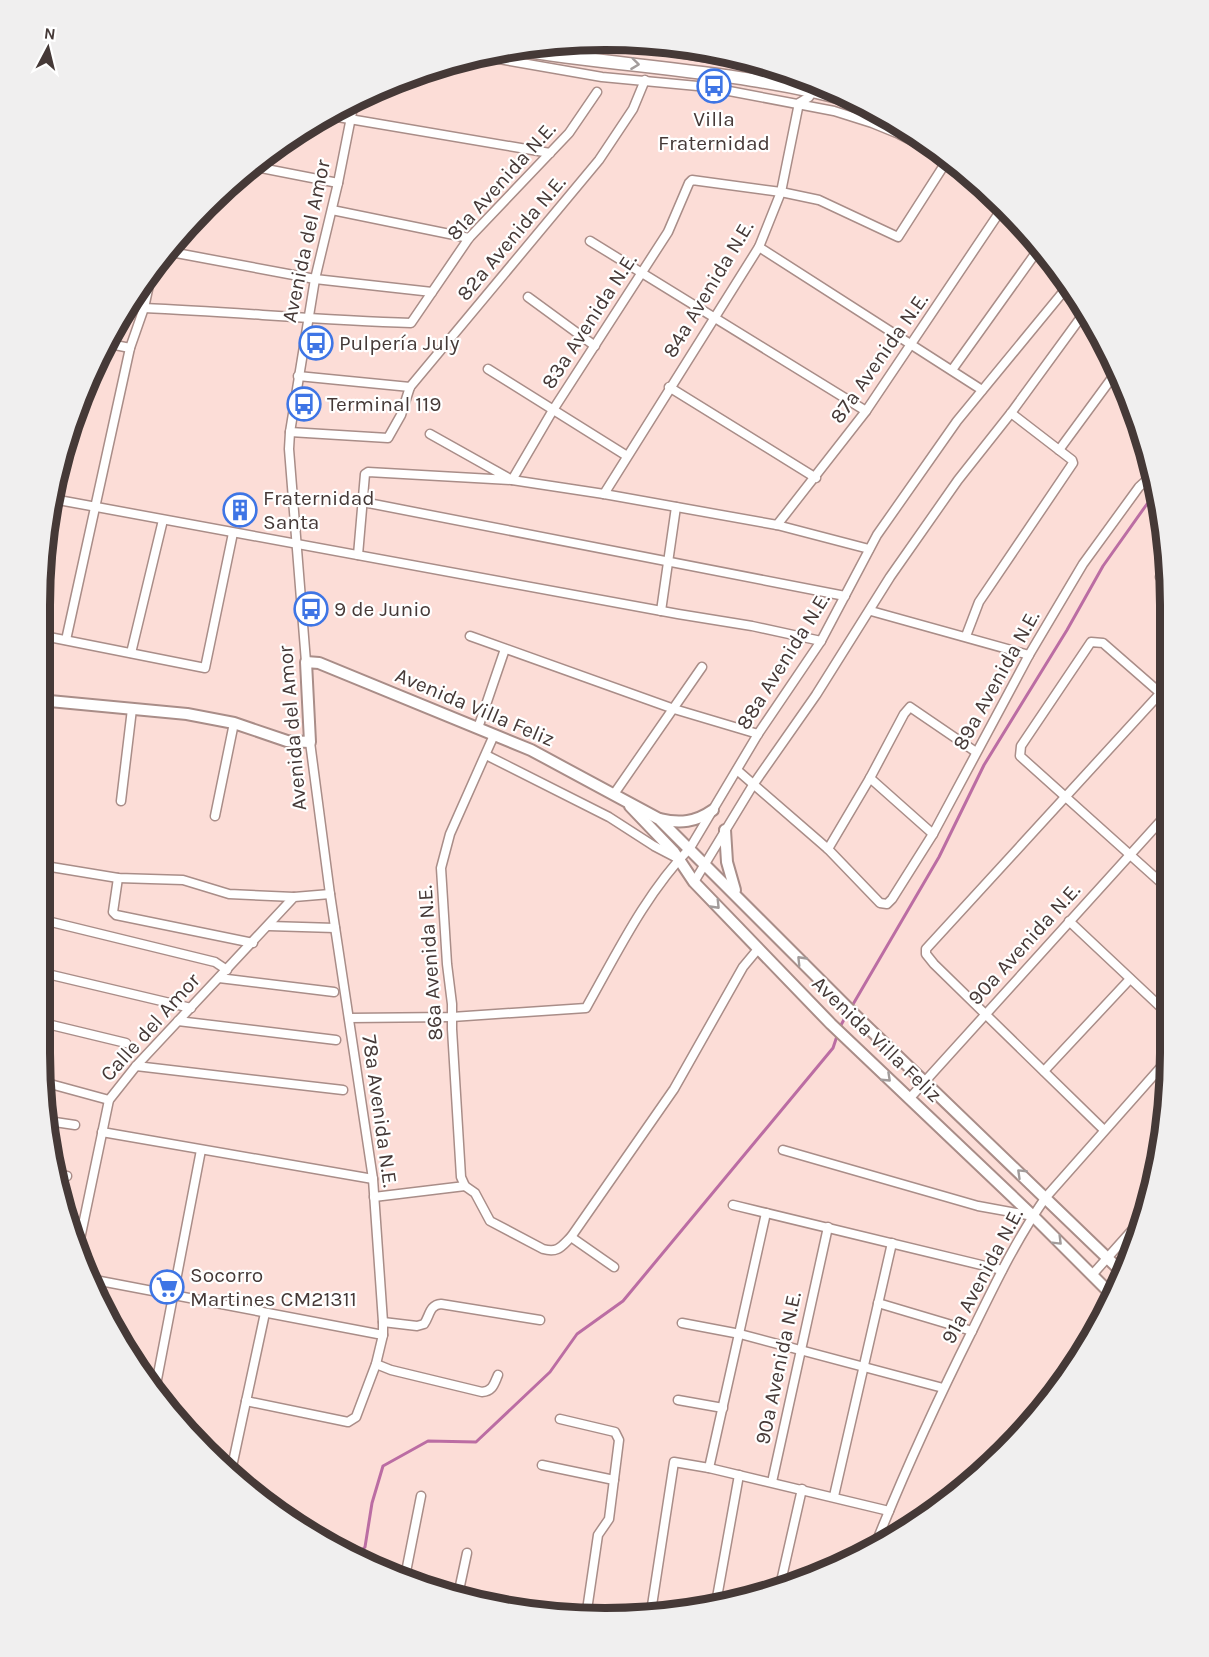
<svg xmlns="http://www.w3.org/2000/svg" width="1209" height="1657" viewBox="0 0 1209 1657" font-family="Karla,sans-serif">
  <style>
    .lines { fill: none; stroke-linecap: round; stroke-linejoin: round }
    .stream { stroke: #bb6da3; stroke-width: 3 }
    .minor-casing { stroke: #a98d88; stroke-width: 11 }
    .tertiary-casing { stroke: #a98d88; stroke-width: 14 }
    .secondary-casing { stroke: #a98d88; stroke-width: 15 }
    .minor { stroke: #fff; stroke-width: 8 }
    .tertiary { stroke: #fff; stroke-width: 10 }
    .secondary { stroke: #fff; stroke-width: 12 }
    .oneway { stroke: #a29c9b }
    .labels { text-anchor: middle; stroke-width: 4.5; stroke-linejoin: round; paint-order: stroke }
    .poi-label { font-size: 21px; fill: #453937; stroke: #fff; text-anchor: start }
    .street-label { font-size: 21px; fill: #453937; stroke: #fff }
    .rim { fill: none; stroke: #453937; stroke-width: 8 }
  </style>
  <rect width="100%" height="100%" fill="#fcddd7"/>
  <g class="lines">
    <!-- stream -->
    <g class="stream">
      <polyline points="852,1006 939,857 984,765 1067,630 1103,566 1147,504 1156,496"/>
      <polyline points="840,1027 848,1012"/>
      <polyline points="353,1559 365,1547 372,1503 383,1466 428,1441 476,1442 550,1372 577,1334 623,1301 833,1048 838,1033"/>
    </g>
    <!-- minor casing -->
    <g class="minor-casing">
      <g id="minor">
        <polyline points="476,55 602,77 708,87 834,111 872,123 899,134 948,159 979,181"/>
        <polyline points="326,115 550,153"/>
        <polyline points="251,166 338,183"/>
        <polyline points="332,210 469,238"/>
        <polyline points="590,241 866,411"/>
        <polyline points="759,247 982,390"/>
        <polyline points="171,252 315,279 432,292"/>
        <polyline points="528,297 595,346"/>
        <path d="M144,308C233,312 322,320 411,323L469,238L569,133L597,92"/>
        <polyline points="110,344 130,348"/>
        <polyline points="488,369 627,456"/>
        <polyline points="952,370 1040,247"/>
        <polyline points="298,376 410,387"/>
        <polyline points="669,387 816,478"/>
        <polyline points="290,432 388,438 401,415 410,387 599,160 633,109 645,80"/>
        <polyline points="1059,450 1117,371"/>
        <polyline points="604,494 759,247 781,192 799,103 809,97 812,92"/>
        <polyline points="53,499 678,614 752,626 821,641"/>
        <polyline points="363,502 845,596"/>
        <polyline points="777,525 866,411 1003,207"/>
        <polyline points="869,549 777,525 604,494 512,480 553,410 668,232 689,183 692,180 781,192 819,200 898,237 948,159"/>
        <polyline points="358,555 365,474 368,472 512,480 430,434"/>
        <polyline points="1160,577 1165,582"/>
        <polyline points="661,611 676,507"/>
        <polyline points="871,611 1029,655"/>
        <polyline points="39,635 205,668 233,533"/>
        <polyline points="470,636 674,709 758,734"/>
        <polyline points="966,636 979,602 1073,463 1072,460 1011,413"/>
        <polyline points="66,640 130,348 144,308 152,271"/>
        <polyline points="131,653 163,520"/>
        <polyline points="306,662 289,449 290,432 315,279 338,183 355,97"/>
        <polyline points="1166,698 1103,643 1091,642 1021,746 1020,756 1167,888"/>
        <polyline points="478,728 505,649"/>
        <path d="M494,735L450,834L441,868L447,964L452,1004V1029L461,1177L465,1186L475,1193L490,1221L543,1249C558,1253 561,1247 571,1237L674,1089L743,967L758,949"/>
        <polyline points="486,755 609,817 654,846 679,859"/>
        <polyline points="737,770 828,849 880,903 887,904 892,899 933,834 1029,655 1083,564 1139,487 1151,476"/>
        <polyline points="870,778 933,834"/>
        <polyline points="614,794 702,667"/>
        <polyline points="121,801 132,709"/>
        <polyline points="215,816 234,723"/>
        <polyline points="828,849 870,778 904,714 910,707 976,752"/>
        <polyline points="39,865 118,878 183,880 229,894 294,897"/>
        <polyline points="118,878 113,912 116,915 253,943"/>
        <polyline points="694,882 753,785 816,695 890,577 958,480 1011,413 1084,313"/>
        <polyline points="39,919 215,962 227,970"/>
        <polyline points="1069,921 1168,1014"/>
        <polyline points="269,926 335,928"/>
        <polyline points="39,972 191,1008"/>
        <polyline points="219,978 334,992"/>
        <path d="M349,1018L452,1017L586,1008C617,953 646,893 690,848L758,734L821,641L877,535L957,421L1068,286"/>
        <polyline points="178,1021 336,1040"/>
        <polyline points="39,1022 126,1043"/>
        <polyline points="136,1066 343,1090"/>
        <polyline points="1044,1071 1130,979"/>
        <polyline points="43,1082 109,1100"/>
        <polyline points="909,1099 1167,814"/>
        <polyline points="48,1121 75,1125"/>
        <polyline points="1104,1130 934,964 926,954 926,949 1166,687"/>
        <polyline points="102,1132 373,1179"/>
        <polyline points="783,1150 978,1206 1033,1216"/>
        <polyline points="55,1174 67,1176"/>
        <polyline points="374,1197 465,1186"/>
        <polyline points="733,1205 1002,1270"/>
        <polyline points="571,1237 614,1267"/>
        <polyline points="79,1244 109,1100 136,1066 294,897 330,894"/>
        <polyline points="1092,1275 1143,1218"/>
        <polyline points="95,1280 383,1335"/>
        <polyline points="878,1303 972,1331"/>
        <path d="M383,1322L417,1326L424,1324C430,1316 429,1305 441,1304L540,1320"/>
        <polyline points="682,1323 740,1334 943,1388"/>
        <path d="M376,1364L391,1370L482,1392C493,1391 494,1384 498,1375"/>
        <polyline points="155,1390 201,1150"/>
        <polyline points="678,1400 723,1408"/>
        <polyline points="246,1401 348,1422 356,1417 376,1364 383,1335 383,1322 373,1179 330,894 310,742"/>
        <polyline points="560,1419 615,1432 619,1440 609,1519 598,1535 587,1610"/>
        <polyline points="542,1465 614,1480"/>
        <polyline points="709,1468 766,1213"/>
        <polyline points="230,1476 265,1313"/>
        <polyline points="772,1482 828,1227"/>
        <polyline points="834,1496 892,1243"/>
        <path d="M876,1543C905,1470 938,1399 973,1329C995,1284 1017,1238 1046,1197L1169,1058"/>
        <polyline points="405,1577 421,1496"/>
        <polyline points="780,1586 802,1489"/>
        <polyline points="458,1595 467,1553"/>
        <polyline points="716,1603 739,1475"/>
        <polyline points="651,1612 674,1462 709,1468 889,1511"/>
      </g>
    </g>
    <!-- tertiary casing -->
    <g class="tertiary-casing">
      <g id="tertiary">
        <polyline points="39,700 187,714 234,723 287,741 310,742 306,662 319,663 531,750 659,819 856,1016 1123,1273"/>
        <polyline points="630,806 674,852 694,882 831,1024 1033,1216 1114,1297"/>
        <path d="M660,819C680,824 696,822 713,810"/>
        <polyline points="725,830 727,862 735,890"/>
      </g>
    </g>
    <!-- secondary casing -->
    <g class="secondary-casing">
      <g id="secondary">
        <polyline points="626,42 781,68"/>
        <path d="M515,49C629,68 751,71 863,104"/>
      </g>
    </g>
    <!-- minor -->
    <use href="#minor" class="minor"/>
    <!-- tertiary -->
    <use href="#tertiary" class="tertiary"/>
    <!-- secondary -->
    <use href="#secondary" class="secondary"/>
  </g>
  <!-- one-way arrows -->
  <defs><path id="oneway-chevron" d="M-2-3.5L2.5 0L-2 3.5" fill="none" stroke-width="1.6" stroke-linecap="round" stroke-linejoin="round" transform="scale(1.5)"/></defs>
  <g class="oneway">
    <use href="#oneway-chevron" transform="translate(635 64) rotate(7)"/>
    <use href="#oneway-chevron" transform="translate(716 905) rotate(46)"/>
    <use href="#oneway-chevron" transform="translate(801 960) rotate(-134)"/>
    <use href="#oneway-chevron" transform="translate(887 1078) rotate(43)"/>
    <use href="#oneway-chevron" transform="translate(1021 1173) rotate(-136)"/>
    <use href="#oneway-chevron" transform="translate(1058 1241) rotate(45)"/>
  </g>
  <!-- icons -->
  <defs>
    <g id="bus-ring" transform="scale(1.725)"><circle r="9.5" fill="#fff" stroke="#3e75e5" stroke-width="1.5"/><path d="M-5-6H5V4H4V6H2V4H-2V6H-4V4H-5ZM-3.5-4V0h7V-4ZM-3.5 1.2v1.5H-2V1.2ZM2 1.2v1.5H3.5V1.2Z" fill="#3e75e5"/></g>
    <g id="building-ring" transform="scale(1.725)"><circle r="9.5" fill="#fff" stroke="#3e75e5" stroke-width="1.5"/><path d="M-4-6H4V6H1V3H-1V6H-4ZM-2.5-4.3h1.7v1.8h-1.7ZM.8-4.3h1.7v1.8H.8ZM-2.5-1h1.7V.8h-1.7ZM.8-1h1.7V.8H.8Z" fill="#3e75e5"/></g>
    <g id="supermarket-ring" transform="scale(1.725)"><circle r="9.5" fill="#fff" stroke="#3e75e5" stroke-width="1.5"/><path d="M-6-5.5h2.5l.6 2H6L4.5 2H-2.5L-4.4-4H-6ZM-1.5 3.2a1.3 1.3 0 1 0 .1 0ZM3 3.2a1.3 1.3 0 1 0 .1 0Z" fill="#3e75e5"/></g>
  </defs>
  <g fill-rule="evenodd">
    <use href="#bus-ring" x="714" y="86"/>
    <use href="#bus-ring" x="316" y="343"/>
    <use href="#bus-ring" x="304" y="404"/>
    <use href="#building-ring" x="240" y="510"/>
    <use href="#bus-ring" x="311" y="609"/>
    <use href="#supermarket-ring" x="167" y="1287"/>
  </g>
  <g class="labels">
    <!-- poi labels -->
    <g class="poi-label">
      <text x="714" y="126" text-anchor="middle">Villa<tspan x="714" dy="24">Fraternidad</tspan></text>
      <text x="339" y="350">Pulpería July</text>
      <text x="327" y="411">Terminal 119</text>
      <text x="263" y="505">Fraternidad<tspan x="263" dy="24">Santa</tspan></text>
      <text x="334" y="616">9 de Junio</text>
      <text x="190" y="1282">Socorro<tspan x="190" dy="24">Martines CM21311</tspan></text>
    </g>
    <!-- street labels -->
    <g class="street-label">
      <text transform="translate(501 181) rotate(-48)" y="7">81a Avenida N.E.</text>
      <text transform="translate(511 238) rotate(-50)" y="7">82a Avenida N.E.</text>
      <text transform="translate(306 241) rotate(-78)" y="7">Avenida del Amor</text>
      <text transform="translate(708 289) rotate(-59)" y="7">84a Avenida N.E.</text>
      <text transform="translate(589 321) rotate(-57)" y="7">83a Avenida N.E.</text>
      <text transform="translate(879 358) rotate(-55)" y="7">87a Avenida N.E.</text>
      <text transform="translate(783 661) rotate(-58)" y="7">88a Avenida N.E.</text>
      <text transform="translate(996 680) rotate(-61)" y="7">89a Avenida N.E.</text>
      <text transform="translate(475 707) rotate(23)" y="7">Avenida Villa Feliz</text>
      <text transform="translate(292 728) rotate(-95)" y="7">Avenida del Amor</text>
      <text transform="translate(1024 944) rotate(-48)" y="7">90a Avenida N.E.</text>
      <text transform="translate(430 963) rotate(-94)" y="7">86a Avenida N.E.</text>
      <text transform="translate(150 1027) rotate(-48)" y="7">Calle del Amor</text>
      <text transform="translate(877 1039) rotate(44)" y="7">Avenida Villa Feliz</text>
      <text transform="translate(380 1111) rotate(82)" y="7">78a Avenida N.E.</text>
      <text transform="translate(982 1276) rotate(-62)" y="7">91a Avenida N.E.</text>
      <text transform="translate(778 1368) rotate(-78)" y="7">90a Avenida N.E.</text>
    </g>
  </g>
  <!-- crop -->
  <path d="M0 0H1209V1657H0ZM605 50H605A555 555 0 0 1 1160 605V1053A555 555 0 0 1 605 1608H605A555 555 0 0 1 50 1053V605A555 555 0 0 1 605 50Z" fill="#f0efef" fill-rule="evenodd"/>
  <path class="rim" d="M605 50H605A555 555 0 0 1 1160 605V1053A555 555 0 0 1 605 1608H605A555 555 0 0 1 50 1053V605A555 555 0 0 1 605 50Z"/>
  <!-- north arrow -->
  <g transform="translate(48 48) rotate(7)" stroke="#ffffff" stroke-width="4.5" paint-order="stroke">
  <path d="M0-4.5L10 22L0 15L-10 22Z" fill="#453937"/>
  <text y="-9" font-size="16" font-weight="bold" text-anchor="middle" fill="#453937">N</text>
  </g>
</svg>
